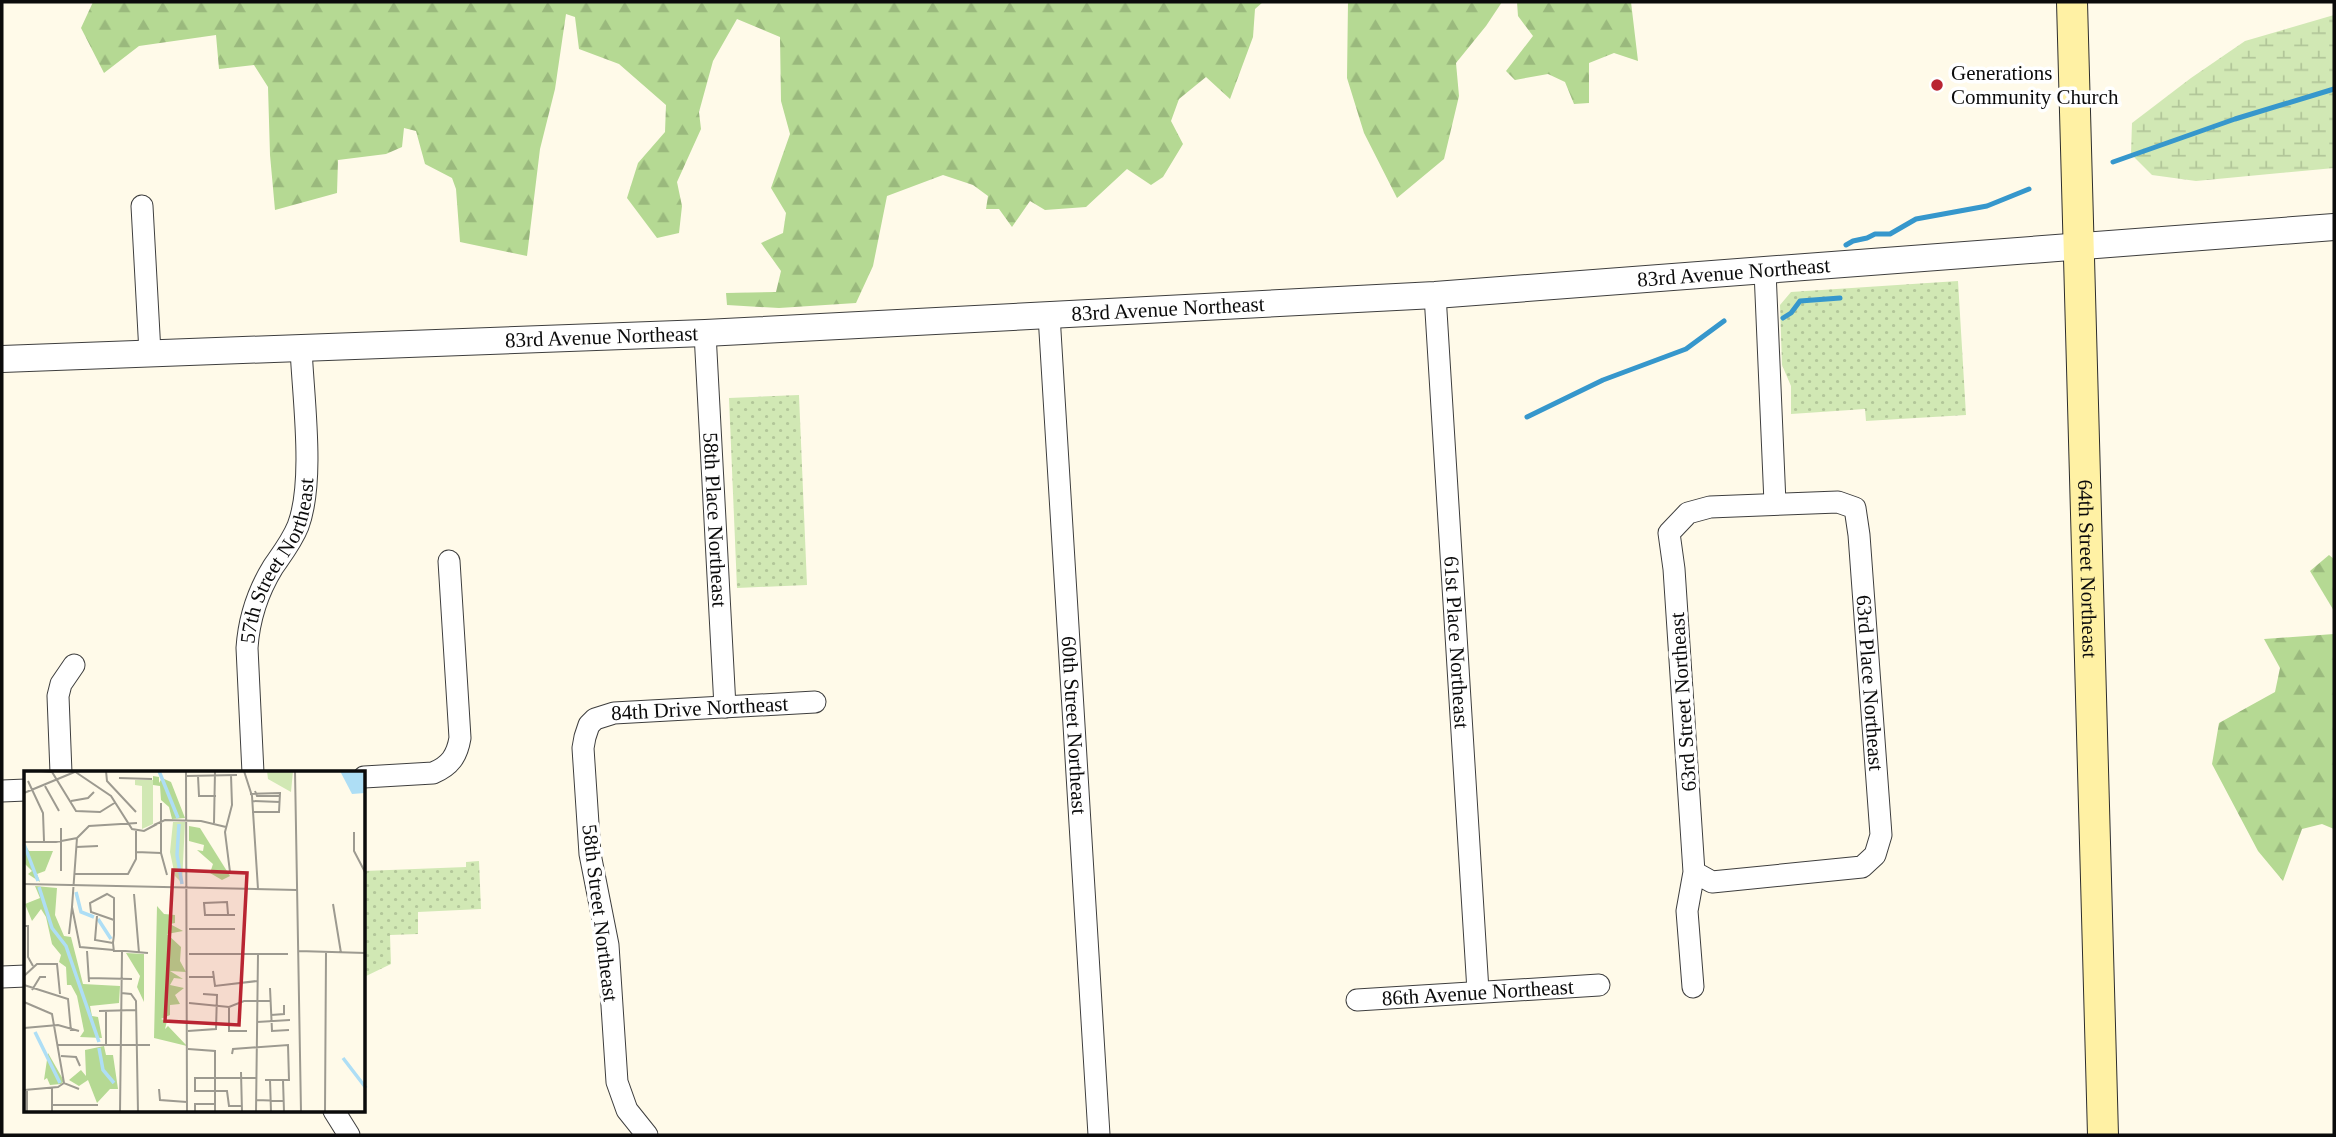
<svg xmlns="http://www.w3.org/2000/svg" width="2336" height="1137" viewBox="0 0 2336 1137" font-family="'Times New Roman',serif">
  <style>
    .forest { fill: url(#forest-firs) }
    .wetland { fill: url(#wetland-marsh) }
    .park { fill: url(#park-dots) }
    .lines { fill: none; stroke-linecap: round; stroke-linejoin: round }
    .stream { stroke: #3697cc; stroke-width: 5 }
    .minor-casing { stroke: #3e3e3e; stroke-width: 23 }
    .tertiary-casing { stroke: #3e3e3e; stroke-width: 28 }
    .secondary-casing { stroke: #2d2d2d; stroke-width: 32 }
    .minor { stroke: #fff; stroke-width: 21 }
    .tertiary { stroke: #fff; stroke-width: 26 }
    .secondary { stroke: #fff1a4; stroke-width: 30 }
    .poi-dot { fill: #b92532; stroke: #fff; stroke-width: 2.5 }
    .labels { text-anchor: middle; stroke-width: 7; stroke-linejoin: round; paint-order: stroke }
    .poi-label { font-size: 21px; fill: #0b0b0b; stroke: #fff; text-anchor: start }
    .street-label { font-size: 21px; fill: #0b0b0b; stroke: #fff }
    .inset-river { fill: none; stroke: #aedef5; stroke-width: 3.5 }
    .inset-road { fill: none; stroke: #9d9a90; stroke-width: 2 }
    .view { fill: #b92532; fill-opacity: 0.15; stroke: #b92532; stroke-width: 3.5 }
    .inset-edge { fill: none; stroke: #0b0b0b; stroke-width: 3.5 }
  </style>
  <defs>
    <pattern id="forest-firs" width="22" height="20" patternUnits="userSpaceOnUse" patternTransform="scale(1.75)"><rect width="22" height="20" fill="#b5d993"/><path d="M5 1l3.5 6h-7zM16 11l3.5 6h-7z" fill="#9ab97d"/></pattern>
    <pattern id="wetland-marsh" width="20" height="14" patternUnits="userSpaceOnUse" patternTransform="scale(1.75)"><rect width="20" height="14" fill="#d1e8b4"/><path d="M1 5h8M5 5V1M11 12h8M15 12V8" fill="none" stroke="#b2c699"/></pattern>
    <pattern id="park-dots" width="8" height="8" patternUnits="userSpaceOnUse" patternTransform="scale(1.75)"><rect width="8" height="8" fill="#d1e8b4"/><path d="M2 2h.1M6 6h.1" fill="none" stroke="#b2c699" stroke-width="1.8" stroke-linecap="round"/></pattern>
  </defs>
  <rect width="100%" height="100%" fill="#fffae9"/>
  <!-- forest -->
  <g class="forest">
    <polygon points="93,2 1263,2 1255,9 1253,37 1230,99 1206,77 1179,99 1171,121 1183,144 1163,177 1151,185 1127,169 1086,207 1045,210 1030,201 1012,227 999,209 986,209 988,196 973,185 943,175 887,196 873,266 856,303 779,308 727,305 726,293 776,292 781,271 761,243 783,233 786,213 771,188 790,134 781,101 780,37 737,19 713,61 699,112 701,129 677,182 682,206 679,233 657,238 627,198 638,163 665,132 666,105 619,64 579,49 575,17 566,14 555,89 540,149 527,256 460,242 456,189 452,178 425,164 416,131 404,128 402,147 386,154 338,160 337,193 275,210 270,155 268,87 254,65 219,69 216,35 139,46 104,73 81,28"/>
    <polygon points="1348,2 1502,2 1486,26 1456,63 1459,96 1444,159 1397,198 1364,133 1347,78"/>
    <polygon points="1517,2 1631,2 1638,61 1614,53 1589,63 1589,103 1574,104 1565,82 1548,74 1515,80 1506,71 1533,36 1518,16"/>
    <polygon points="2329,555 2334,559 2334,611 2310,571"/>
    <polygon points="2334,634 2334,829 2322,824 2302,829 2283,881 2258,851 2212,764 2219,723 2275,692 2280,668 2264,639"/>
  </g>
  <!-- wetland -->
  <polygon class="wetland" points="2334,15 2334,168 2196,181 2152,175 2131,154 2132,123 2191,78 2245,41"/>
  <!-- park -->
  <g class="park">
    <polygon points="1958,281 1966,415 1866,421 1865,409 1791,414 1791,386 1782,365 1780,305 1791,292"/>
    <polygon points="799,395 807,585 737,588 729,398"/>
    <polygon points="479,861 481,909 418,912 418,934 390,935 391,964 364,977 364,871 466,867 466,862"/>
  </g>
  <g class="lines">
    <!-- stream -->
    <g class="stream">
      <polyline points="2113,162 2235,119 2334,89"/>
      <polyline points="1846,245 1853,241 1867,238 1875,234 1890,234 1916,219 1987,206 2029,189"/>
      <polyline points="1783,318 1791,313 1800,301 1840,298"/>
      <polyline points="1527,417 1603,380 1686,349 1724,321"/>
    </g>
    <!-- minor casing -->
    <g class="minor-casing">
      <g id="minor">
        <polyline points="142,206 150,353"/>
        <polyline points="1765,271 1775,503"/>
        <path id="s1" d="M1435,295L1478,991"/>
        <path id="s2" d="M1049,315L1099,1135"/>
        <path id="s3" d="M705,333L725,707"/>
        <polyline points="61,773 58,696 61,684 74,665"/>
        <path id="s4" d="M253,773L247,648C249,618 257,593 273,567C282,554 292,541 298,526C315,481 303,397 301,348"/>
        <path d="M364,777L433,773C450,766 457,756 460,738L449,561"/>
        <polyline points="2,791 26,790"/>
        <polyline points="2,977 26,976"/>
        <path id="s5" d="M1693,987L1687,911L1694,872L1674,569L1669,533L1688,513L1710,507L1838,502L1855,508L1859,535L1881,835L1875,855L1862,867L1712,882L1694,872"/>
        <path id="s6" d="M1357,1000L1599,985"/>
        <polyline points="334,1111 349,1135"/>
        <path id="s7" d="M647,1135L627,1110L617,1082L608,945L590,854L583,748L585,737L589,725L595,719L614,713L815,702"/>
      </g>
    </g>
    <!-- tertiary casing -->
    <g class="tertiary-casing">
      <g id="tertiary">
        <path id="s8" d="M2,359L705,333L1435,295L2334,227"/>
      </g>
    </g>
    <!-- secondary casing -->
    <g class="secondary-casing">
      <g id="secondary">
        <path id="s9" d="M2072,2L2103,1135"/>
      </g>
    </g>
    <!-- minor -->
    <use href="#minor" class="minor"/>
    <!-- tertiary -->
    <use href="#tertiary" class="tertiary"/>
    <!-- secondary -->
    <use href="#secondary" class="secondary"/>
  </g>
  <!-- markers -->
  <circle class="poi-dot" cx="1937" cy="85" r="7"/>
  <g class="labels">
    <!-- poi labels -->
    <g class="poi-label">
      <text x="1951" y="80">Generations<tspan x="1951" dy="24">Community Church</tspan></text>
    </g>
    <!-- street labels -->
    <g class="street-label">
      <text dy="7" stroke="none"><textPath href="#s8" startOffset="1734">83rd Avenue Northeast</textPath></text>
      <text dy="7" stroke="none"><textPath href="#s8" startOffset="1167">83rd Avenue Northeast</textPath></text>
      <text dy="7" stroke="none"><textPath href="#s8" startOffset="600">83rd Avenue Northeast</textPath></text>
      <text dy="7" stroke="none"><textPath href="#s3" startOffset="187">58th Place Northeast</textPath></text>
      <text dy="7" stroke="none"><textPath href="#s4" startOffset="219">57th Street Northeast</textPath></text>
      <text dy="7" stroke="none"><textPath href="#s9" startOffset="567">64th Street Northeast</textPath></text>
      <text dy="7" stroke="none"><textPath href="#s1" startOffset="348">61st Place Northeast</textPath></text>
      <text dy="7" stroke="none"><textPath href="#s5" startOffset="828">63rd Place Northeast</textPath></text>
      <text transform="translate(1683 702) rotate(-94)" y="7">63rd Street Northeast</text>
      <text dy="7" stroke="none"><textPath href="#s7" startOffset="536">84th Drive Northeast</textPath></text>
      <text dy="7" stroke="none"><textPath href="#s2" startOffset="411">60th Street Northeast</textPath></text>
      <text transform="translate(600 913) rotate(83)" y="7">58th Street Northeast</text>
      <text dy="7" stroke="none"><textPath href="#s6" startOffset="121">86th Avenue Northeast</textPath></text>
    </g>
  </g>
  <!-- overview -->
  <g transform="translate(24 771)">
    <rect width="341" height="341" fill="#fffae9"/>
    <path d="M129,5L135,6V12L138,7L147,11L161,47L148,48L145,36L137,29L136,15L129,14ZM165,55L176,57L206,105L198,109L186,102L189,93L173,79L179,80L180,74L165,70ZM0,72L5,80H29L21,100L13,103L16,111L4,103L8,100L0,92ZM11,115L33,117L31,144L40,165L47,166L59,213L96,215L95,232L66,235L68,245L74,246L78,267L56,266L60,260L53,225L47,214H43L42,196L35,191L37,184L28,173L22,146L17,138L8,150L1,133L16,127ZM133,135L140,143L151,144V152L146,153L159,160L143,163L157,176L156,190L162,201L146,200L159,208L150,207L146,214L160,217L151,224L156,233L146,234V244L137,248L143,250L141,258L144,255L163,275L130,267ZM102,182L120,183V231L113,216L116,205ZM80,275L82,284H89L94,318H86L73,332L64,309L55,315L45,309L57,299L62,305L61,279ZM24,282L40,310L37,313L26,314L23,307L20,309Z" fill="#b5d993"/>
    <path d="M243,0H269L267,21L244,8ZM149,51H161L158,112L151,105L146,81Z" fill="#d1e8b4"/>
    <path d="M111,9H129V53L118,58V15L111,14Z" fill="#d1e8b4"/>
    <path d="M316,0H341V22L328,23Z" fill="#aedef5"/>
    <path class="inset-river" d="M135,0L154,47M155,53L153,84L158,113M0,73L14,110M15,116L28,157L42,175L75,271M52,121L57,141L70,146M74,148L87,168M11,261L36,312M75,277L79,299L90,312M319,287L342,317"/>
    <path class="inset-road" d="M17,0L28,1L52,40L76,41L92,31M50,0L87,25L108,58L120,60L133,53M82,0L83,10L112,41M162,0L163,341M220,0L228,25L234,118M271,0L277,341M162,5L213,4M174,5L175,25H192M95,7L128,8M4,10L19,42L20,70M21,15L35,40M231,20L233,25H256M0,22L53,0M226,23L256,22L255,41H228M47,30L64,27L70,21M228,30L256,31M137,32V82L143,104M190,52L191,0M130,54L141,49L177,50L202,56M37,57V100M330,61V80L342,103M53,67L48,136L56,176L124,182M0,71H32L53,67L65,55L113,52M52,76L74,75M112,81L137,82M206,101L201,61L208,34L207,4M50,103H104L112,88V60M0,113L273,119M110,123L115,182M309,133L317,182M204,143L203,131L180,132L181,144H211M73,145L71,169L89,172M0,155H4V186L9,195M165,158H211M45,163L48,136M63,180L65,211M274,180L342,182M90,181L89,172L90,164V127L83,123L66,132L67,141L90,149M165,183H264M189,200L191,215L233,210M0,205L13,193H33L36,223M165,206H190M64,207L108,208M0,214L44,228L47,260M246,217L248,260L265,259M8,219L16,206H22M97,222L107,223L112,230L114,341M0,231L28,243L40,312M165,232L205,236L220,230H246M205,236V260H223M75,240L112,239M247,244L260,243V234M233,251L266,249M0,257L34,254L55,260M164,260L192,258L193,224L179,223M34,274H126M82,275V239M164,278L191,280V341M208,283L209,278L264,274L265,309H241M37,285L52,286L56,295M217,301L218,341M170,307H232M171,307V320H203L205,335H217M246,309L247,341M259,309L260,341M135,318L136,329L163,331M0,319L34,316L40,312L55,318M232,329L260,330M28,334H74M3,341V318M28,341V317M96,341L98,181M171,341V333H191M232,341L234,183M301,341L302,182"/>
    <path class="view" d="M149,99L223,102L215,254L141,250Z"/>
    <rect width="341" height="341" class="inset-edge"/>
  </g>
  <!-- border -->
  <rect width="2336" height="1137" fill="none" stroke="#0b0b0b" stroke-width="7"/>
</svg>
